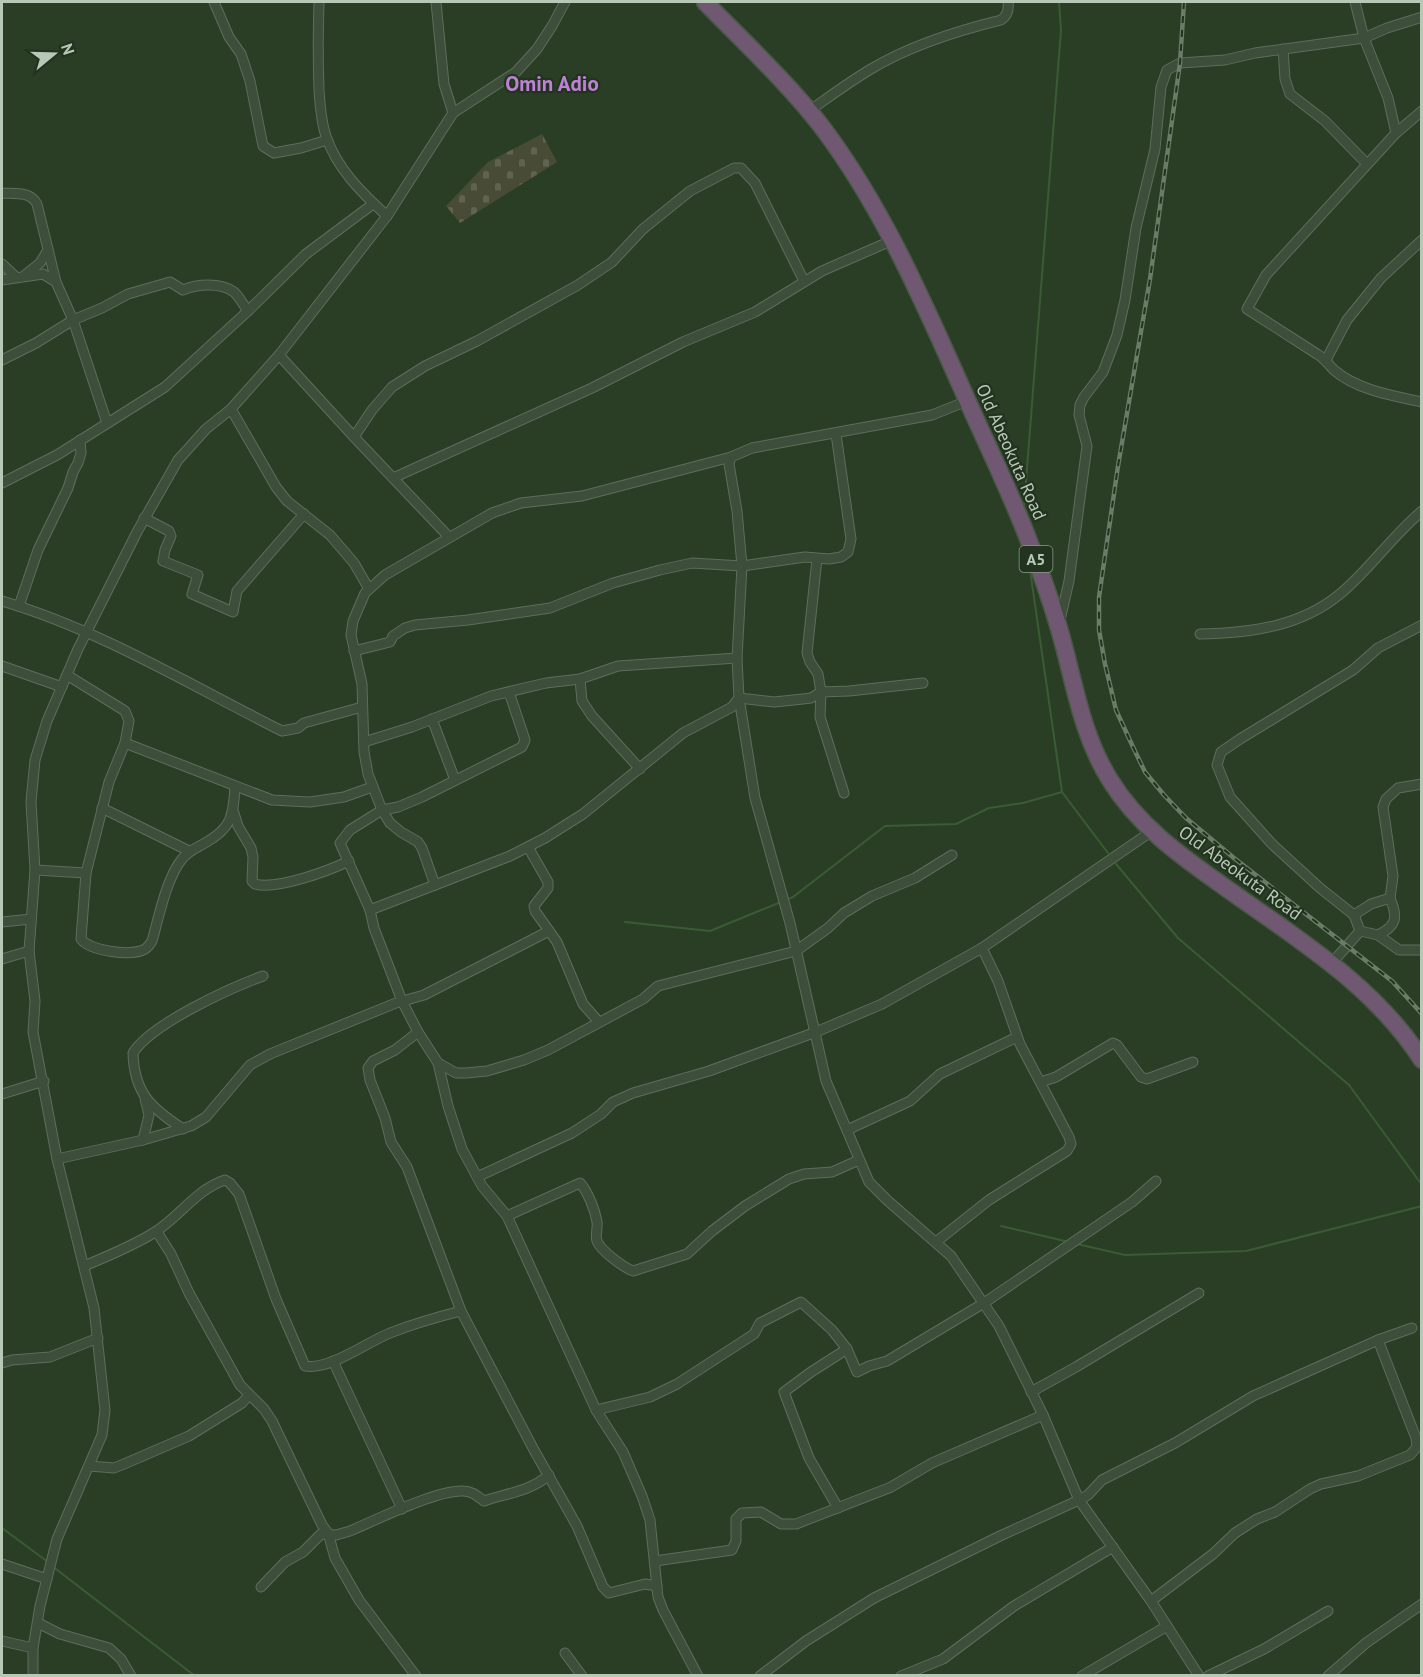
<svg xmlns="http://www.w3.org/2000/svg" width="1423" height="1677" viewBox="0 0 1423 1677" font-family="'PT Sans',sans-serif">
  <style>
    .cemetery { fill: url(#cemetery-stones) }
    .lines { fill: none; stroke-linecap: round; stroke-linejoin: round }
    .stream { stroke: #3a5b34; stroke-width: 2 }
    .street-casing { stroke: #5d6e5b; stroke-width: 11 }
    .highway-casing { stroke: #485845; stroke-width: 19 }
    .street { stroke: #3d4e3a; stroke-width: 9 }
    .highway { stroke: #705873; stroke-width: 16 }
    .rail-casing { stroke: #697c66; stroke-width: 4.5 }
    .rail { stroke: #22331f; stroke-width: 2; stroke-dasharray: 7; stroke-linecap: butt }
    .labels { text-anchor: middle; stroke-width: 4.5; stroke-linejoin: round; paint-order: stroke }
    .shield { fill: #22331f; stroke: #8b9b89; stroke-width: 1.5 }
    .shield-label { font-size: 16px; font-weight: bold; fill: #b8c8b6 }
    .street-label { font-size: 18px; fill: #b8c8b6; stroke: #22331f }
    .quarter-label { font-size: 21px; font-weight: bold; fill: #be82d5; stroke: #22331f }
  </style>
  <defs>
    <pattern id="cemetery-stones" width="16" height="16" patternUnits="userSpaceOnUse" patternTransform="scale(1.5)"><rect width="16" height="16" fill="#484b35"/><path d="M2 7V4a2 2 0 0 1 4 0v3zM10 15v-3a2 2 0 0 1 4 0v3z" fill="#606350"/></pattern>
  </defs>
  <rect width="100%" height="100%" fill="#2a3e26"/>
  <!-- cemetery -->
  <polygon class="cemetery" points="542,134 557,162 460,223 446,206 488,162"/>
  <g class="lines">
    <!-- stream -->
    <g class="stream">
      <polyline points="1024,507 1061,30 1059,2"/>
      <polyline points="1029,563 1062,792 1108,853"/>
      <polyline points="1116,864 1178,938 1349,1085 1422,1185"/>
      <polyline points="786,900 793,897 885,826 956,824 989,808 1023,803 1062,792"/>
      <polyline points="625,922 710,931 781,902"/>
      <polyline points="1001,1226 1069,1242"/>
      <polyline points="1077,1244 1125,1255 1246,1251 1422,1206"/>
      <polyline points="2,1528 48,1562"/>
      <polyline points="52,1566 195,1676"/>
    </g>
    <!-- street casing -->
    <g class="street-casing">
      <g id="street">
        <polyline points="214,2 229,37 241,54 250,81 263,146 274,153 301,148 327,140"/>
        <path d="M319,2C318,31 318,60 319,90C320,105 321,122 326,136C337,169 362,193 387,216"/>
        <polyline points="436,2 444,84 453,113"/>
        <polyline points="1355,2 1364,38 1388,98 1396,133"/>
        <polyline points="1283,49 1285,79 1290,94 1325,121 1367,164"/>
        <path d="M809,111C829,97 849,82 871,69C911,45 956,31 1001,20C1007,16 1009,9 1008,2"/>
        <path d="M1422,111L1396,133L1266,275L1247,309L1317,354C1324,358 1328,364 1334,370C1357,390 1393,396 1422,402"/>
        <path d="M2,193C15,194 30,191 37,204L56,282L73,320L107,423"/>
        <polyline points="2,264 16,277"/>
        <polyline points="25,275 40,263 48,250"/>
        <polyline points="2,280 43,274 56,282"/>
        <polyline points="279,355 354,437 449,537"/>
        <path d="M2,360L36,343L73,320L102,308L128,294L170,282L183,290C197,284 220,282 234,292C239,296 244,306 248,311"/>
        <polyline points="1326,360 1347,320 1381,278 1422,240"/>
        <polyline points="967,401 932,415 752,448 731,457 729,464 737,511 742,566 737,658 739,698 744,729 755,798 790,923 826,1081 869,1182 887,1200 951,1256 999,1326 1043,1415 1079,1500 1151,1601 1199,1676"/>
        <polyline points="231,409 276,487 287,501 330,535 354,563 369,589"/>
        <polyline points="354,437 372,410 392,387 425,366 477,341 578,285 612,262 643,229 690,191 734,168 741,168 755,183 804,281"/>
        <polyline points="393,478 592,388 683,342 755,312 822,271 893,240"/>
        <polyline points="2,483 57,455 165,387 248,311 306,254 373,204"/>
        <polyline points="144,518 169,531 171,536 165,550 163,561 198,575 192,594 233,612 237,591 304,514"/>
        <polyline points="817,559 807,653 810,662 818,674 821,692 820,717 844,793"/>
        <path d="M2,601C100,630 190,685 282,731L298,728L304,723L362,707"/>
        <polyline points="19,606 38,550 68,488 73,472 78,463 81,453 80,440"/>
        <polyline points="1060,620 1069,581 1087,446 1079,415 1080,405 1084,397 1103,372 1117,335 1125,300 1136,228 1155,149 1161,87 1167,70 1180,63 1225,60 1255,53 1364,38 1387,28 1422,17"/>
        <path d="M1200,634C1250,633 1300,627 1340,594C1370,569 1392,536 1422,511"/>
        <polyline points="354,651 390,642 393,636 405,628 415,625 468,620 550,608 613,583 660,570 692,563 742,566 805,557 829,559 841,557 848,552 851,539 836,434"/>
        <polyline points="2,666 62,687"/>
        <path d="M67,675L125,711L129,721L125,743L109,782L86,873L81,939C90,951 132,957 145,949C147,948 151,943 152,941C159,917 166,879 182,859C188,851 196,848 205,843C232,828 233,816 235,787"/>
        <polyline points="580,679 582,701 592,716 640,769"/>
        <polyline points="509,692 525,740 522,747 422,797 398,807 382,810 350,830 340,843 370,910 374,928 402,1001 418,1032 438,1063 448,1106 462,1149 482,1186 507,1216 596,1410 623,1452 642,1496 650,1520 658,1597 663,1610 698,1676"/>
        <polyline points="432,719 455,780"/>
        <polyline points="364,742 412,727 491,696 546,683 580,679 618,666 737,658"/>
        <polyline points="125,743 272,800 310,802 344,797 372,787"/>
        <polyline points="102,808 189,851"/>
        <path d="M233,810L238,826L251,848L253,857L252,881L255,884C277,890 328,871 349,861"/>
        <polyline points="528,847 548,882 548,888 534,906 535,911 557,942 583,1004 598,1021"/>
        <polyline points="35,870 86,873"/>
        <polyline points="435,885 422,848 418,842 401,832 390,823 382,810 368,774 364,752 362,684 351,635 353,621 365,593 385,575 492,513 521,503 582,496 731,457"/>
        <polyline points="370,910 510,856 545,838 583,814 683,733 732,707 739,698 774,702 803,699 811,698 821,692 849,691 923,683"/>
        <polyline points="1354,915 1371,904 1390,898 1393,876 1383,807 1386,799 1398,788 1422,784"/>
        <polyline points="2,922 31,919"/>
        <path d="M1360,931L1378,935C1397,926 1398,917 1390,898"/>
        <polyline points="1378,935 1399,950 1422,950"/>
        <polyline points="2,959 29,951"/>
        <polyline points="1331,964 1360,931 1354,915 1320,888 1272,844 1230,797 1217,765 1221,752 1240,739 1353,670 1378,648 1422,625"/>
        <polyline points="418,1032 395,1050 373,1061 368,1068 370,1080 385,1118 391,1142 407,1167 461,1311 534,1450 577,1526 603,1587 609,1593 645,1584 657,1586"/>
        <polyline points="438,1063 456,1073 466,1073 487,1071 524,1060 548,1050 643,999 658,986 796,951 828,928 844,913 872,896 915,878 952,855"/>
        <polyline points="1041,1082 1056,1077 1113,1043 1117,1045 1141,1077 1147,1079 1193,1062"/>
        <polyline points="2,1094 44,1081"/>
        <path d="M183,1129C151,1108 134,1093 133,1053C151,1024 230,988 263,976"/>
        <polyline points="847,1130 910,1101 940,1074 1017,1037"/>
        <polyline points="143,1140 149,1115 145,1099"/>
        <polyline points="57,1159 143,1140 191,1126 206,1117 250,1065 270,1054 396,1003 424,995 549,931"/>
        <polyline points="477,1177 572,1133 601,1114 613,1102 633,1093 709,1071 816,1032 882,1004 982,948 1152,831"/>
        <path d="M507,1216L580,1183C588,1192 595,1210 597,1222C598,1228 595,1235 597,1241C601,1251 623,1267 633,1271L687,1254L712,1231L745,1206L789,1179L804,1174L832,1172L859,1160"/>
        <polyline points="157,1232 171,1254 189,1293 240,1385 264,1409 272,1421 322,1525 328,1533 335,1558 359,1600 416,1676"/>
        <polyline points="936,1242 989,1200 1067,1151 1071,1144 1069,1137 1020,1044 998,981 982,948"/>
        <path d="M84,1266C108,1256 133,1246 155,1232C179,1217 197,1189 225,1180L230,1183L239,1194L276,1299L305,1366C331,1370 367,1342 390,1333C413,1324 437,1317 461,1311"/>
        <polyline points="333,1361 402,1509"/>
        <polyline points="2,1363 12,1360 50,1357 98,1338"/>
        <polyline points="1031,1392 1076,1367 1199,1293"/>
        <polyline points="596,1410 650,1397 677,1384 754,1334 760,1323 801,1302 832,1330 847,1349 857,1372 869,1366 887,1361 984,1303 1132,1202 1156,1181"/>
        <polyline points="89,1466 114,1468 124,1464 189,1436 242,1403 249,1395"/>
        <polyline points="838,1508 809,1458 784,1392 811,1372 847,1349"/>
        <polyline points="655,1561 732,1550 736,1541 736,1519 742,1513 761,1512 781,1524 796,1524 891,1487 932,1463 1043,1415"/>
        <polyline points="2,1564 47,1579"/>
        <path d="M261,1587L285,1562L303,1552L321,1534L336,1535L350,1531C376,1520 436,1490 463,1491C472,1491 477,1496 484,1501C507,1493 529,1492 549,1475"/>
        <polyline points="1151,1601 1213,1554 1235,1533 1257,1519 1275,1512 1310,1489 1321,1484 1358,1476 1410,1455 1417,1447 1416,1438 1378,1340"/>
        <polyline points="38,1623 60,1634 109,1648 121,1659 131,1676"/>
        <polyline points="2,1641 33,1648"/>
        <polyline points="565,1653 582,1676"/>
        <polyline points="33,1676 33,1648 40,1606 57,1539 102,1435 105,1410 94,1308 57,1159 33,1032 35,1001 29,951 35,870 31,802 35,760 47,721 78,649 137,532 178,460 206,429 231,409 279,355 387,216 453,113 516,72 537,49 552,26 565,2"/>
        <polyline points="760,1676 806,1641 874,1598 1000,1536 1079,1500 1088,1495 1102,1480 1175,1443 1253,1396 1378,1340 1412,1328"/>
        <polyline points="901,1676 943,1659 1014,1606 1113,1547"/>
        <polyline points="1082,1676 1167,1626"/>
        <polyline points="1208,1676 1264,1649 1328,1611"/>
        <polyline points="1328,1676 1366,1643 1422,1604"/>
      </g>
    </g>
    <!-- highway casing -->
    <g class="highway-casing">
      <path id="highway" d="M705,2C744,42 787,82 822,127C883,208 923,301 964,393C986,443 1011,493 1030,544C1040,570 1050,598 1058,625C1074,678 1080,732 1110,780C1137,824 1178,854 1219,883C1291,935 1373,983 1422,1060"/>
    </g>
    <!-- street -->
    <use href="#street" class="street"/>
    <!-- highway -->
    <use href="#highway" class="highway"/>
    <!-- rail casing -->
    <g class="rail-casing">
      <polyline id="rail" points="1184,2 1180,63 1150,279 1118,466 1099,597 1099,630 1105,664 1116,710 1133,747 1145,772 1164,795 1186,818 1234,858 1392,981 1422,1014"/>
    </g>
    <!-- rail -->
    <use href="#rail" class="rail"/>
  </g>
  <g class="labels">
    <!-- shield labels -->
    <rect class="shield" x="1019.5" y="546" width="33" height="26" rx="4.5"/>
    <g class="shield-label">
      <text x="1036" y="565">A5</text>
    </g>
    <!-- street labels -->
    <g class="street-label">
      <text transform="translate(1011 452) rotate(66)" y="6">Old Abeokuta Road</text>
      <text transform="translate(1240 873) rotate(36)" y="6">Old Abeokuta Road</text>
    </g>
    <!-- quarter labels -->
    <g class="quarter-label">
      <text x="552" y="91">Omin Adio</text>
    </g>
  </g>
  <!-- border -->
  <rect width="1423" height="1677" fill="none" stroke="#b8c8b6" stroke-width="6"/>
  <!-- north arrow -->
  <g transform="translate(54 54) rotate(71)" stroke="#22331f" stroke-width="4.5" paint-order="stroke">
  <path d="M0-4.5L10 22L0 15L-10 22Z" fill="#b8c8b6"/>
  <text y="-9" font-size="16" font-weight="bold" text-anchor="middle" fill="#b8c8b6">N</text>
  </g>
</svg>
